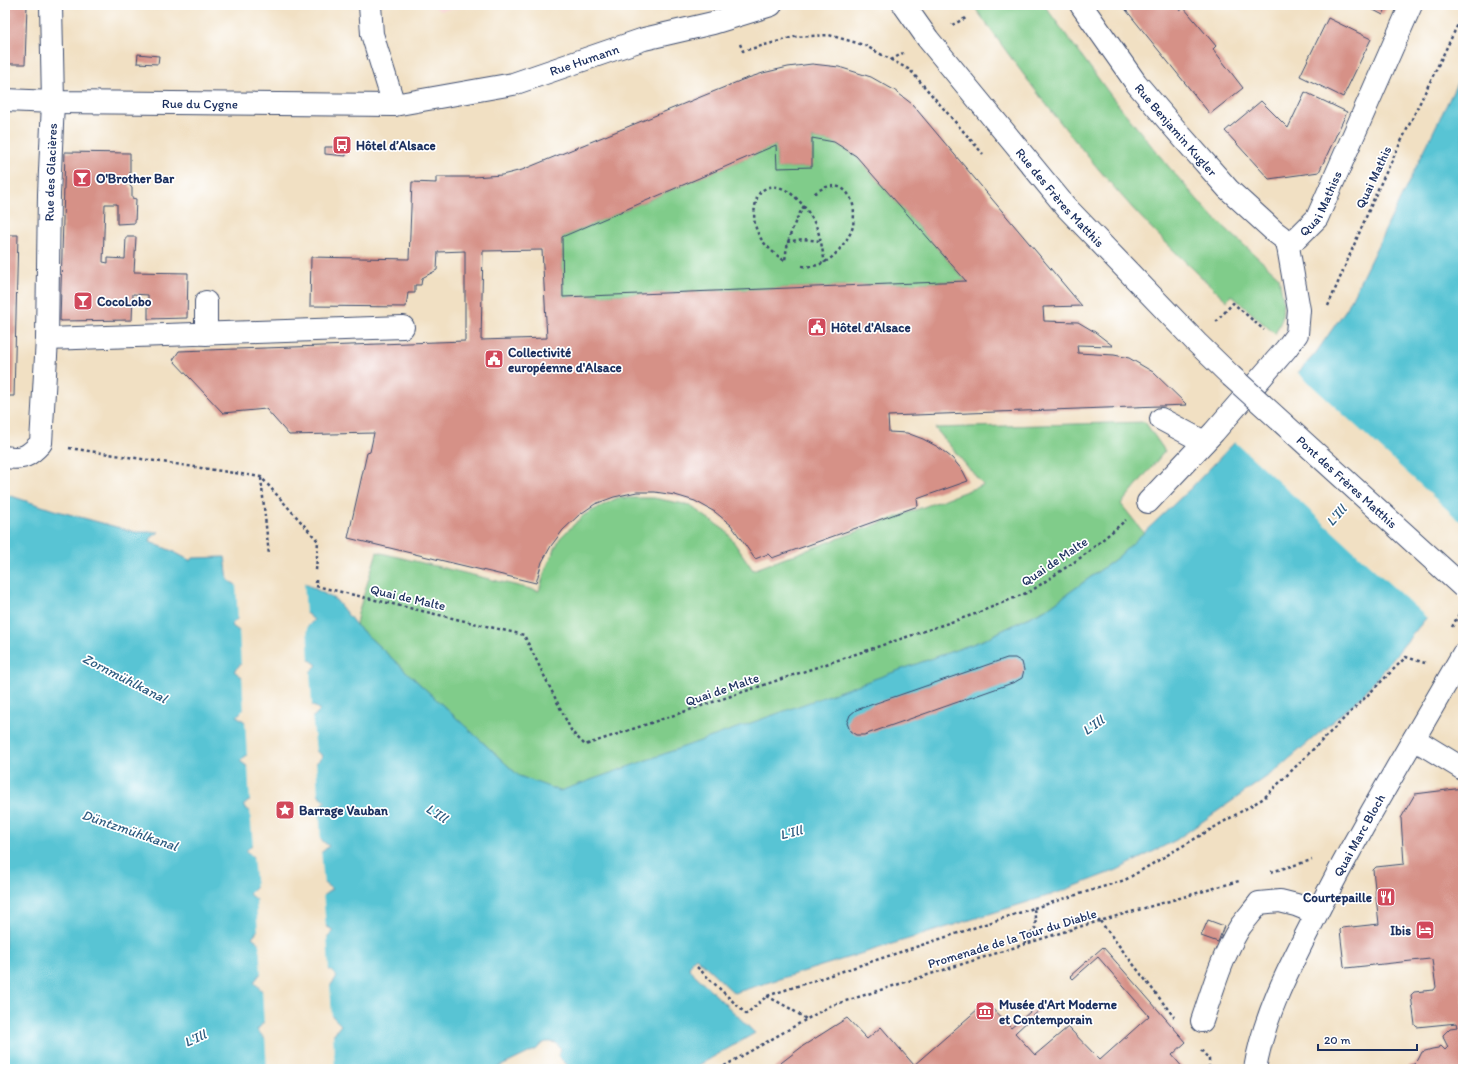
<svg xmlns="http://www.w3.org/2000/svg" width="1468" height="1074" viewBox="0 0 1468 1074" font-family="Itim,sans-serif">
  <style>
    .built { fill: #f7d0cd }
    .green { fill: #80cc8a; stroke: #4e7e74 }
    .water { fill: #59c4d4; stroke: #3a7a99; fill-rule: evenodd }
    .pier { fill: #f1e0c3 }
    .building { fill: #d69187; fill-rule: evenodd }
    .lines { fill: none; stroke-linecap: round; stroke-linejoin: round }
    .minor-casing { stroke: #3b4a6d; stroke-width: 24 }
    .major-casing { stroke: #3b4a6d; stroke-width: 24 }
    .path { stroke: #3b4a6d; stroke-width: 2.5; stroke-dasharray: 3 3; stroke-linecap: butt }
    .minor { stroke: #fff; stroke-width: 22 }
    .major { stroke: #fff; stroke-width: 22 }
    .minor-bridge-casing { stroke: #3b4a6d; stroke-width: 24; stroke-linecap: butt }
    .path-bridge { stroke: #3b4a6d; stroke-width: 2.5; stroke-dasharray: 3 3; stroke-linecap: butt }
    .minor-bridge { stroke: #fff; stroke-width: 22 }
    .labels { text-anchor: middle; stroke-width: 3.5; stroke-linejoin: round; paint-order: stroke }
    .street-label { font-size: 13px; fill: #1b2f5e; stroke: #fff }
    .poi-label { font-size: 13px; font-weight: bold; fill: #1b2f5e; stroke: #fff; text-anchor: start }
    .water-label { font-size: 14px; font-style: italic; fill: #2e5c81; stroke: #fff }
  </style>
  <rect width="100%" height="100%" fill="#fff"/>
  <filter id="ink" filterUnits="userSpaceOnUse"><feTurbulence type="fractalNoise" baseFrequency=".025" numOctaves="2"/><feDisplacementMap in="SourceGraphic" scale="8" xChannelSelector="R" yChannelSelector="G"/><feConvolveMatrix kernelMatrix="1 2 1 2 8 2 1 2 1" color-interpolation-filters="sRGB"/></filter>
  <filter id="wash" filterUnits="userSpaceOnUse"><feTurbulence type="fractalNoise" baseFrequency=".012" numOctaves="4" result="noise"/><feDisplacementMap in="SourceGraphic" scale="16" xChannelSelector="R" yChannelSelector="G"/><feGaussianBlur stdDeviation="0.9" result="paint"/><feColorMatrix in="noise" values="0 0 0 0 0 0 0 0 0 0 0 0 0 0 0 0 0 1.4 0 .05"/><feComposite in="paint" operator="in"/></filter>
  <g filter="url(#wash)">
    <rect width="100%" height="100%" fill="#f1e0c3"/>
    <!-- built -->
    <polygon class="built" points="432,5 476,5 440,11"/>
    <!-- green -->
    <g class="green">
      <path d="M973,5H1044L1112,97L1168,166L1210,214L1279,277L1283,300L1282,319L1275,334L1231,295L1227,301C1196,272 1165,243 1136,212C1077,147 1024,77 973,5Z"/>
      <polygon points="812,138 834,142 856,156 966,281 563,297 562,237 776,145 777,168 812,167"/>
      <polygon points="1145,422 1165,451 1121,504 1144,533 1117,558 1048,608 981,641 560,792 519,776 356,625 358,613 377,552 539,591 546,568 560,538 584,515 617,498 654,498 689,505 726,531 753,570 983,485 935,428"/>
    </g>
    <!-- water -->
    <path class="water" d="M1463,71V567L1427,617L1361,697L1275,771L1176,840L1117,870L1057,893L734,993L696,957L691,962L689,969L755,1033L692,1069H571L558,1056L561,1049L556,1043C547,1041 543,1041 537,1049L495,1069H341L335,1066L277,1069H5V494L54,510L135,532H159L151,538L150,542L172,551L191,561L193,558L225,557L228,580L236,585L304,583L336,600L356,625L519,776L560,791L981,641L1048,608L1117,558L1190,489L1235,442L1315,354L1347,308ZM306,613L314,620L307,627L239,631L231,625L238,618ZM309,659L317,665L310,672L242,677L234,671L241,664ZM312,705L320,710L313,717L245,722L237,716L244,709ZM315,750L323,756L316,763L248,767L240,761L247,755ZM318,794L326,801L319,807L251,812L243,806L250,800ZM321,840L329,846L322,852L253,857L246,851L253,844ZM324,883L332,889L324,895L256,900L249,894L256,887ZM326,926L334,931L327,938L259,943L252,937L258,930ZM329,969L337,977L330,986L262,991L254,982L261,973ZM332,1016L341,1025L333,1035L265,1039L257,1030L264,1022Z"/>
    <!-- pier -->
    <g class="pier">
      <polygon points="1297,372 1463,524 1463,570 1428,619 1234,441"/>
      <polygon points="304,581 306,616 238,621 236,583"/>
      <polygon points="307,624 309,662 241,666 239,629"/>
      <polygon points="309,670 310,670 312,707 244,712 242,674"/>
      <polygon points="312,715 316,752 247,757 245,719"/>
      <polygon points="316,760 318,797 250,802 248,765"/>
      <polygon points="319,805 321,843 253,846 250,810"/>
      <polygon points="321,850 324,886 256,890 253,854"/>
      <polygon points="323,893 326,928 258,933 256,897"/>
      <polygon points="327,935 329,972 328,971 262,975 261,976 259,940"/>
      <polygon points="330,983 332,1019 331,1018 264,1025 262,988 263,989"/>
      <polygon points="333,1032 335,1068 267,1069 265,1035 266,1037"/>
    </g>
    <g id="blocks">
      <!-- building -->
      <g class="building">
        <polygon points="5,5 27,5 25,64 5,64"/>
        <polygon points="1122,5 1176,5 1180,11 1184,8 1216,46 1213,49 1243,88 1210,114"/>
        <polygon points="1364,5 1397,5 1395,10 1387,6 1383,15"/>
        <polygon points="1328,18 1371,39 1343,97 1300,76"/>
        <polygon points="138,54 159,56 158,64 137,63"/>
        <path d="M812,64L839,67L871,77L894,90L912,104L1082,306L1043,307L1044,321L1078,322L1095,332L1113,346L1077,345L1078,353L1114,355L1129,358L1153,372L1187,405L888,416L889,432L907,433L923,439L938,447L952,458L963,471L968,481L917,499L918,506L772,558L768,554L755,559L731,525L715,512L695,501L675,495L655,492H637L614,497L595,504L579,515L563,530L551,546L542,562L536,583L348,538L367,453L370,452L374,433L289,435L266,409L223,413L173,360L179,351L465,341V251L438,252L437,270L422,278L421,285H415V293H408L406,307L310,306L311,257L409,259L412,182L436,183V177H473L502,175L522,170L742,80L763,73L788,67ZM812,138L834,142L856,156L966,281L563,297L562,237L776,145L777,168L812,167ZM542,250L547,338L481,340L483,251Z"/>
        <polygon points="1305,92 1347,112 1319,172 1269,179 1225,131 1261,101 1288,128"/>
        <polygon points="325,147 346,147 346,156 325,154"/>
        <polygon points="65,152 130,153 130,186 132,188 132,198 136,199 135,223 117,224 117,204 105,204 103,262 108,263 108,258 125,259 126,237 136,237 134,272 188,273 187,318 148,319 148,295 133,294 132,320 60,321"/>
        <polygon points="5,235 18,235 14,396 5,396"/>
        <polygon points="1007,658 1015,658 1022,662 1024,670 1022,678 1015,682 864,735 856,735 850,731 847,723 850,715 856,710"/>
        <polygon points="1463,788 1463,1069 1399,1069 1414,1064 1418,1060 1422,1052 1432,1049 1438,1048 1441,1046 1445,1050 1448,1047 1444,1039 1443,1035 1450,1028 1458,1027 1457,1023 1417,1027 1415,1025 1411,995 1414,992 1434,990 1436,987 1432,960 1430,959 1346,968 1344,966 1340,930 1342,928 1379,924 1373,870 1376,867 1404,864 1401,818 1415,794"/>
        <polygon points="1208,920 1224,926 1218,942 1201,936"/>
        <polygon points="1103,947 1186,1042 1172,1055 1184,1069 773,1069 803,1046 847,1018 867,1039 881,1027 914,1065 986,1002 1011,1028 1042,1002 1045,1005 1015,1033 1035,1055 1068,1027 1100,1060 1149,1016 1098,957 1073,979 1070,976"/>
      </g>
    </g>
  </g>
  <g filter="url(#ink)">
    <use href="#blocks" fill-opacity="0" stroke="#3b4a6d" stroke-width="1"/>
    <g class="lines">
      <!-- minor casing -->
      <g class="minor-casing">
        <g id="minor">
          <polyline points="370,5 372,34 394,105"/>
          <path id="s1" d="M904,5L928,39L1066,207L1197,343L1231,376"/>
          <path id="s2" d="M1081,5L1136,83L1176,130L1228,189L1275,232L1287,241"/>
          <path id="s3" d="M5,100L53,102L394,105L513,84L644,39L713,23L771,5"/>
          <path id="s4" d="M1287,241L1297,238L1317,218L1411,5"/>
          <polyline points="206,334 206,302"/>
          <polyline points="47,339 403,327"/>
          <polyline points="1161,419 1204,442"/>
          <path id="s5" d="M5,457C23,460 29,456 41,443L47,339L49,194L53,102L51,5"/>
          <polyline points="1148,502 1214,432 1286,349 1297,334 1299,310 1287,241"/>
          <polyline points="1414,739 1463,769"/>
          <path d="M1202,1021C1213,989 1222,956 1240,927C1246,919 1253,911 1259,903L1280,901L1296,905L1316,913"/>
        </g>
      </g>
      <!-- major casing -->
      <g class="major-casing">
        <g id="major">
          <path id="s6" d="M1255,1069C1264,1016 1288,970 1312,923C1358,831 1412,743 1463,654"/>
        </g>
      </g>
      <!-- path -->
      <g class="path">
        <polyline points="952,25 968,17"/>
        <polyline points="740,44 743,51 794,37 829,35 864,45 910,70 983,154"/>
        <polyline points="891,60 903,53"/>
        <path d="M804,206C793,224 787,240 785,261C763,246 749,230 756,202C757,196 760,190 767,188C786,180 808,209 815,224C821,236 822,250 825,263"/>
        <polyline points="787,242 803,239 820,241"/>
        <path d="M802,266C817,268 829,262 839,250C844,243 851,235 853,226C854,218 855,207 851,199C843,181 824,184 813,195"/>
        <polyline points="1328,306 1378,189 1463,14"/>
        <polyline points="1216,322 1233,303 1264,330"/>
        <polyline points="69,448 261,477 318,541 316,571"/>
        <polyline points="261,478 269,555"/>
        <polyline points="316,580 316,586 524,635 572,732 585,745 975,614 1031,591 1083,556 1126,520"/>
        <polyline points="1452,627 1459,614"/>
        <polyline points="1271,872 1312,860"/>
        <polyline points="1034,908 1125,880 1264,798 1406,657 1425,663"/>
        <polyline points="1100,921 1174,1017"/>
        <polyline points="697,967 746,1014 767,996 1034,908 1036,927 1023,945"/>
        <polyline points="767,996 791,1009 806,1019"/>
        <polyline points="1201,1050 1209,1059 1209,1069"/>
        <polyline points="719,1069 830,1006 1082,926 1239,881"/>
      </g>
      <!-- minor -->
      <use href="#minor" class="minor"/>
      <!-- major -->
      <use href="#major" class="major"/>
      <!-- minor-bridge casing -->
      <g class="minor-bridge-casing">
        <g id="minor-bridge">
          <path id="s7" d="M1231,376L1463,587"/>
        </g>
      </g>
      <!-- path-bridge -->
      <polyline class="path-bridge" points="1458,615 1463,620"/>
      <!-- minor-bridge -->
      <use href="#minor-bridge" class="minor-bridge"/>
    </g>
  </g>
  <!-- icons -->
  <defs>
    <g id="bus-square" transform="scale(1)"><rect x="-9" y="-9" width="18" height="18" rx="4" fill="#d1495b" stroke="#fff"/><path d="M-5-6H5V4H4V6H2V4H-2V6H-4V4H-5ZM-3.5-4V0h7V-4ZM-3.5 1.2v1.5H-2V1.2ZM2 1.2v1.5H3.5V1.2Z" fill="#fff"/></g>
    <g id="bar-square" transform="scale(1)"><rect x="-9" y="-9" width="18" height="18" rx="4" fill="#d1495b" stroke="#fff"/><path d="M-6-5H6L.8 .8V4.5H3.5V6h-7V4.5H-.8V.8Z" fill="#fff"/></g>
    <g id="civic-square" transform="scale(1)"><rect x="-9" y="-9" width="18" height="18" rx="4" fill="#d1495b" stroke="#fff"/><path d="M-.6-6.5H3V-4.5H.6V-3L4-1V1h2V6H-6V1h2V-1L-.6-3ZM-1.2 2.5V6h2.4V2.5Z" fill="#fff"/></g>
    <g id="sight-square" transform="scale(1)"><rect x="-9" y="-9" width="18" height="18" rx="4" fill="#d1495b" stroke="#fff"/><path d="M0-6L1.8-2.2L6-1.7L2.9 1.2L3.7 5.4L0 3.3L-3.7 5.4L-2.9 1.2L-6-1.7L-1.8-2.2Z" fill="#fff"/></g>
    <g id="restaurant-square" transform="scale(1)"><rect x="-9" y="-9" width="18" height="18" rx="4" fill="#d1495b" stroke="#fff"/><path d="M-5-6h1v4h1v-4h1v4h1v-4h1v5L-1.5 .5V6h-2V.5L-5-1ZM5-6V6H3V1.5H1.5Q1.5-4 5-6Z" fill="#fff"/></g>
    <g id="hotel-square" transform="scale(1)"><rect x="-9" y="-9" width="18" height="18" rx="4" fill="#d1495b" stroke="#fff"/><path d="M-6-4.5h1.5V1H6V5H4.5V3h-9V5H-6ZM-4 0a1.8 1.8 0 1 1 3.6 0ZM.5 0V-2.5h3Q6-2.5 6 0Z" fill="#fff"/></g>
    <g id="museum-square" transform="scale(1)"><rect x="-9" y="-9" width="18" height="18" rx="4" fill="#d1495b" stroke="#fff"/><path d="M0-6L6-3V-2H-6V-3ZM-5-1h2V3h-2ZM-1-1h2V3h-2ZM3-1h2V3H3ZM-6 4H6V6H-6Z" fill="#fff"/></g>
  </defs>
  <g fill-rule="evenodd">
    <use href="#bus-square" x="342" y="145"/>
    <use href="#bar-square" x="82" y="178"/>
    <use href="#bar-square" x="83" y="301"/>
    <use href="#civic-square" x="817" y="327"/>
    <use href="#civic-square" x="494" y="359"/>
    <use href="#sight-square" x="285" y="810"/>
    <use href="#restaurant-square" x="1386" y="897"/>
    <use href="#hotel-square" x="1425" y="930"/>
    <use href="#museum-square" x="985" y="1011"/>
  </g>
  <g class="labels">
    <!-- street labels -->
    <g class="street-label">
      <text dy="5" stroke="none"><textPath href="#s3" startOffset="585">Rue Humann</textPath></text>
      <text dy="5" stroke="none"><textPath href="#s3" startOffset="195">Rue du Cygne</textPath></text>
      <text dy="5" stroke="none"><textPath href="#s2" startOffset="157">Rue Benjamin Kugler</textPath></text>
      <text dy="5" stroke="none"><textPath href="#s5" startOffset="312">Rue des Glacières</textPath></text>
      <text transform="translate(1373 177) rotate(-65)" y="5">Quai Mathis</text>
      <text dy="5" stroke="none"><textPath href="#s1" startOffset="248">Rue des Frères Matthis</textPath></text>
      <text dy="5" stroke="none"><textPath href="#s4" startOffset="53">Quai Mathiss</textPath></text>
      <text dy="5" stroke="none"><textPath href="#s7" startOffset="157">Pont des Frères Matthis</textPath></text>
      <text transform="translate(1054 561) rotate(-34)" y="5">Quai de Malte</text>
      <text transform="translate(408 597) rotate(13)" y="5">Quai de Malte</text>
      <text transform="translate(722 689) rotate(-19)" y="5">Quai de Malte</text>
      <text dy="5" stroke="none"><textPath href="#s6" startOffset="257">Quai Marc Bloch</textPath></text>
      <text transform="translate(1012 938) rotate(-17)" y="5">Promenade de la Tour du Diable</text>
    </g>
    <!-- poi labels -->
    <g class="poi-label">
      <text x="356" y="150">Hôtel d’Alsace</text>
      <text x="96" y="183">O'Brother Bar</text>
      <text x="97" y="306">CocoLobo</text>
      <text x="831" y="332">Hôtel d'Alsace</text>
      <text x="508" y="357">Collectivité<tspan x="508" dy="15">européenne d'Alsace</tspan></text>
      <text x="299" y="815">Barrage Vauban</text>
      <text x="1372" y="902" text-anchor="end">Courtepaille</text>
      <text x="1411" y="935" text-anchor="end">Ibis</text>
      <text x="999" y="1009">Musée d'Art Moderne<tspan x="999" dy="15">et Contemporain</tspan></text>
    </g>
    <!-- water labels -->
    <g class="water-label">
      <text transform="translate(1336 515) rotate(-49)" y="5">L'Ill</text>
      <text transform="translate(125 678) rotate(27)" y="5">Zornmühlkanal</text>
      <text transform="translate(1093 725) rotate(-35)" y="5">L'Ill</text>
      <text transform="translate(437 813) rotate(33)" y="5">L'Ill</text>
      <text transform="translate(130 830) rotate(19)" y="5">Düntzmühlkanal</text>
      <text transform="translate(791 832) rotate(-15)" y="5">L'Ill</text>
      <text transform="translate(195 1038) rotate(-25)" y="5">L'Ill</text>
    </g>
  </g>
  <!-- margin -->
  <rect width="1468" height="1074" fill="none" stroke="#fff" stroke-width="20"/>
  <!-- scale -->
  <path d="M1318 1044v6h99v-6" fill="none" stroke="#1b2f5e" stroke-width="2"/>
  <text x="1324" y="1044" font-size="12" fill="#1b2f5e" stroke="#ffffff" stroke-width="3" paint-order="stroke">20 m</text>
</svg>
